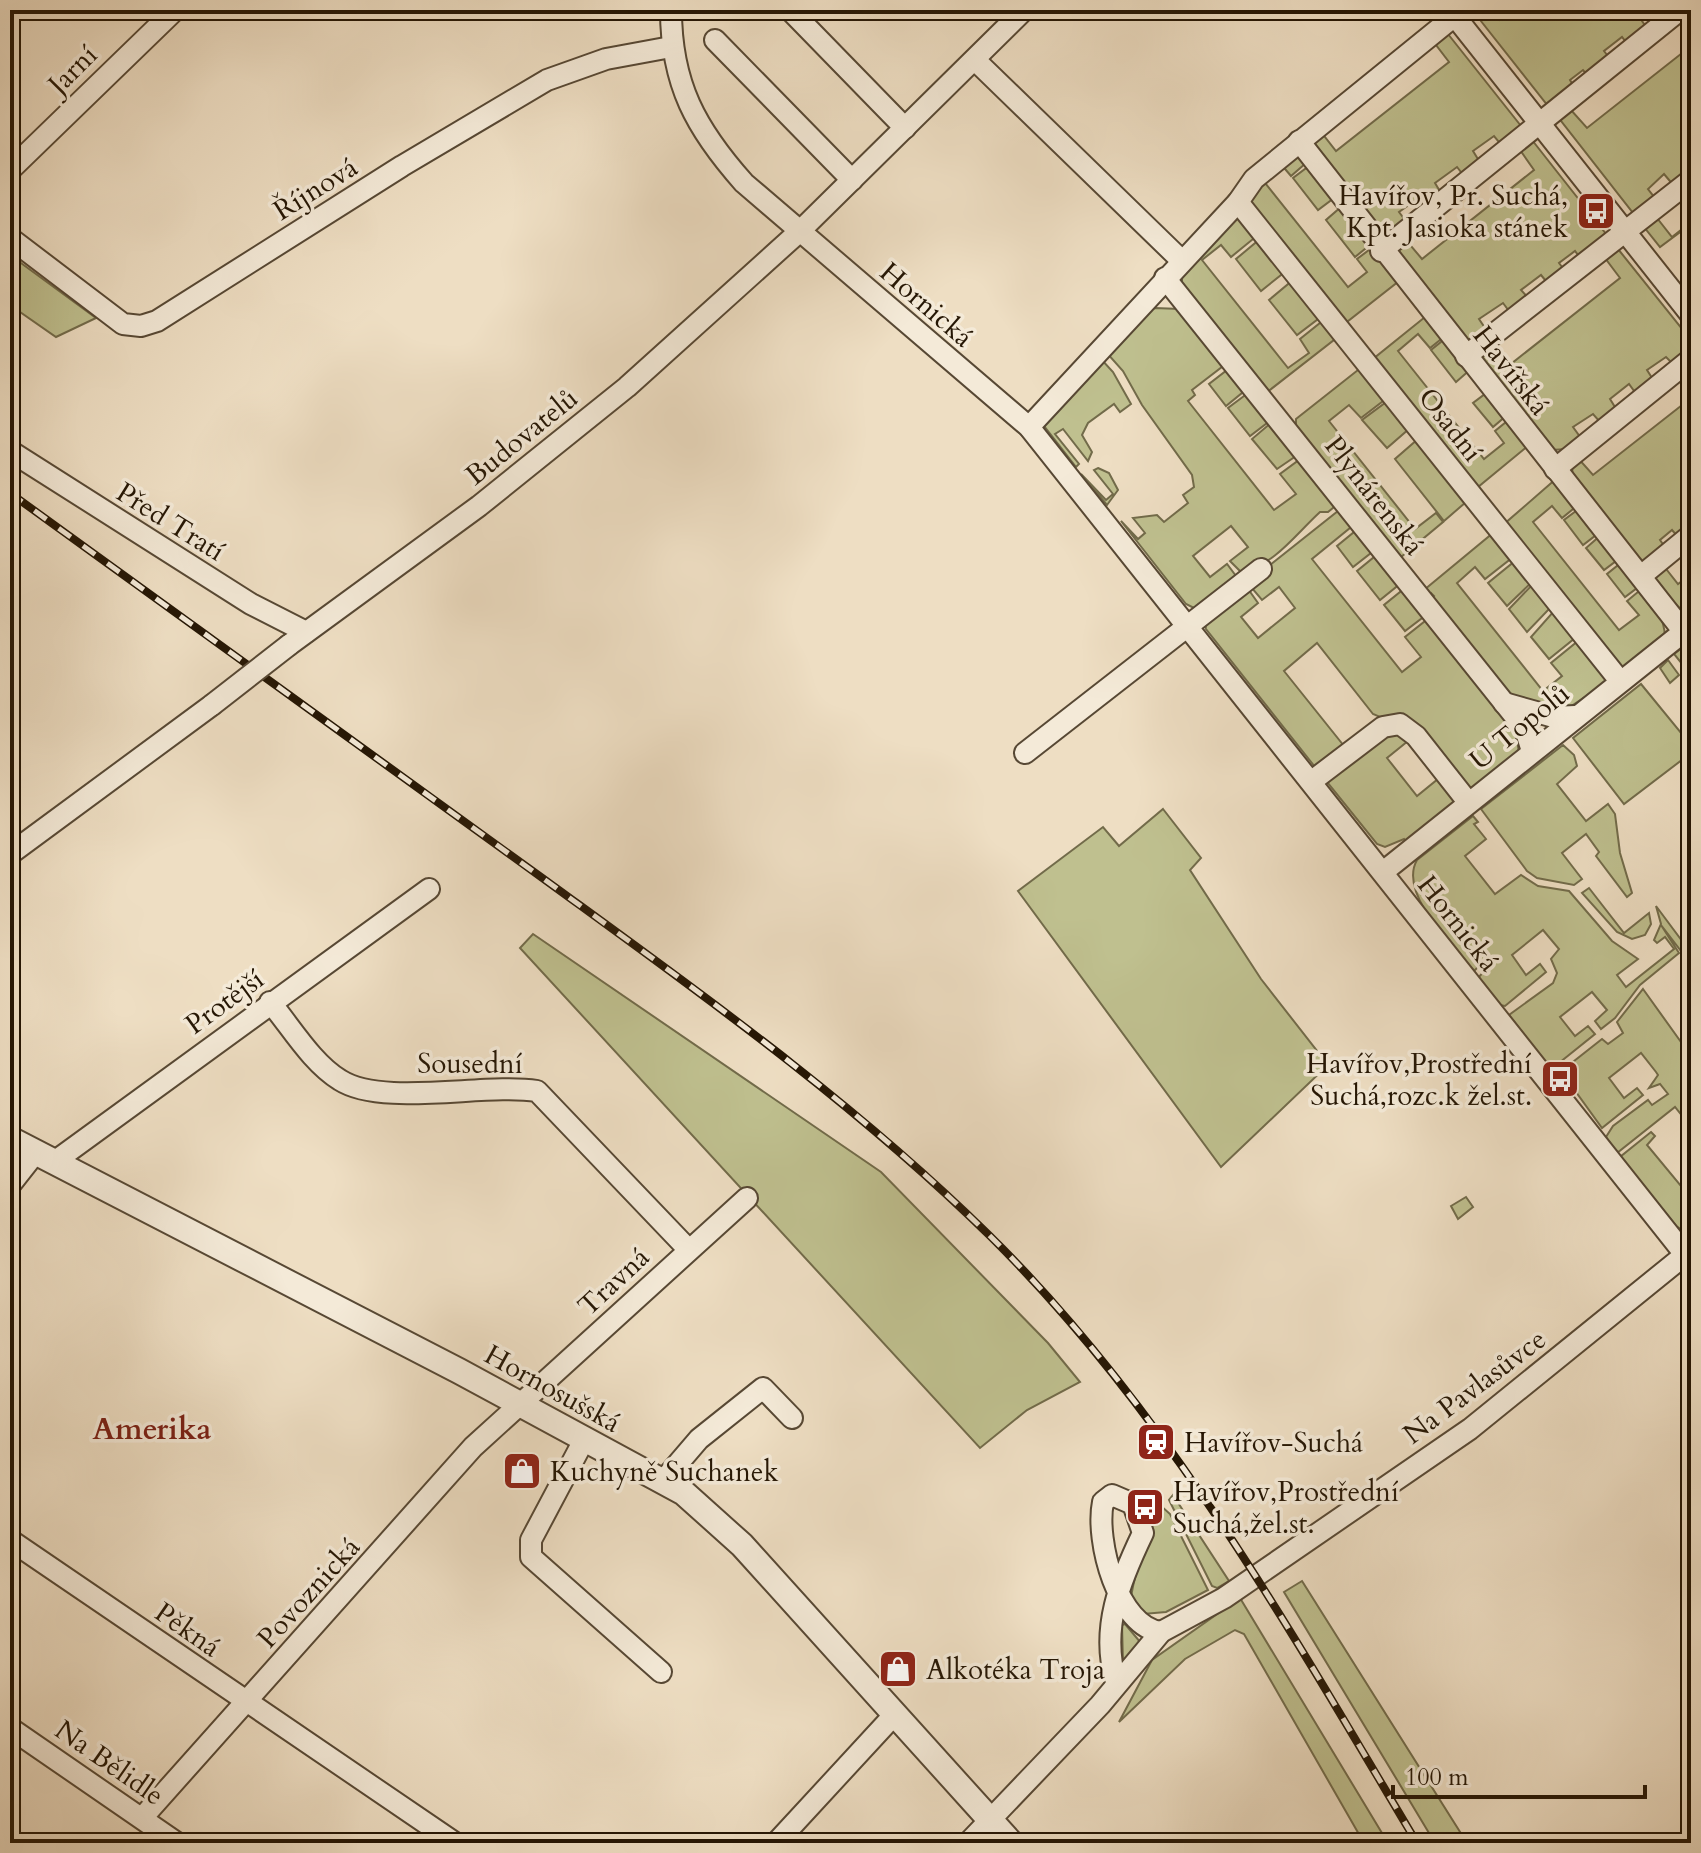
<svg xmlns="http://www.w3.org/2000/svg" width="1701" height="1853" viewBox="0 0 1701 1853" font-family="Cardo,serif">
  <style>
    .green { fill: #bfc08f; stroke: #726b4a; stroke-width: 2 }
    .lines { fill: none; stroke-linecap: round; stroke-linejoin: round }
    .minor-casing { stroke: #574834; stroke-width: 24 }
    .tertiary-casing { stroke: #574834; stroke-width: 28 }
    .minor { stroke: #f4ead8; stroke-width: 20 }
    .tertiary { stroke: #f4ead8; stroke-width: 24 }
    .rail-casing { stroke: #251604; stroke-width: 8 }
    .rail { stroke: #f4ead8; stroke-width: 5; stroke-dasharray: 15; stroke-linecap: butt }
    .minor-bridge-casing { stroke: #574834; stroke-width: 24; stroke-linecap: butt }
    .minor-bridge { stroke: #f4ead8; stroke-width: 20 }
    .labels { text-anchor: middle; stroke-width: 7; stroke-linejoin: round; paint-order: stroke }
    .street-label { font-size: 28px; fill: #251604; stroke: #f4ead8 }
    .poi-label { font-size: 28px; fill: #251604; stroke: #f4ead8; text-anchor: start }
    .neighbourhood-label { font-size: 30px; font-weight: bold; fill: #7a1f14; stroke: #f4ead8 }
  </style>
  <rect width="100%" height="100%" fill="#eedec3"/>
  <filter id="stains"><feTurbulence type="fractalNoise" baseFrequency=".0025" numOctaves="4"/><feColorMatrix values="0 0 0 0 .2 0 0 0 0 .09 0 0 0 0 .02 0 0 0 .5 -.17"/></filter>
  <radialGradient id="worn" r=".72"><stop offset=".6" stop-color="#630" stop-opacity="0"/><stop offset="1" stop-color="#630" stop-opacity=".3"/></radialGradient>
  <!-- green -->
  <g class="green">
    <polygon points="1492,10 1500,20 1514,10 1657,10 1642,21 1649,31 1629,46 1622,37 1604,51 1611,60 1590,78 1583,70 1570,80 1576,90 1552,111 1473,11"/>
    <polygon points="1444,29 1525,131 1503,147 1494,136 1473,151 1481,164 1465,177 1457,167 1435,183 1444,198 1424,212 1416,200 1399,212 1408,224 1382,238 1316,156 1312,140 1321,132 1336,151 1449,62 1433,41"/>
    <polygon points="1691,46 1691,155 1686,159 1691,174 1675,187 1664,174 1648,189 1658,202 1637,218 1558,117 1571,110 1587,128"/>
    <polygon points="1532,140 1610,239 1581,259 1575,251 1559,263 1566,272 1550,286 1541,275 1521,290 1530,300 1512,315 1503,303 1479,319 1489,334 1469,349 1396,258 1396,247 1406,240 1422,259 1534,170 1520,150"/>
    <polygon points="1293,150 1306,163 1291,176 1280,163 1262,179 1348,287 1367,272 1357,259 1373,247 1399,281 1343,325 1247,201 1259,178"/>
    <polygon points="1309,166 1334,198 1318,210 1293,178"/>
    <polygon points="1341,207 1371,244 1355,257 1326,220"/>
    <polygon points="1238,213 1258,235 1231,257 1221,245 1202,260 1288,368 1309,353 1300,339 1325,319 1339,336 1266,393 1182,284 1182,277"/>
    <polygon points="1657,218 1672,237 1691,222 1691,237 1683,230 1660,247 1644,227"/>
    <polygon points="1260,239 1286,271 1261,291 1236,259"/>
    <polygon points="1618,249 1691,340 1691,354 1675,366 1666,357 1647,370 1654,381 1637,395 1629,384 1610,399 1618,412 1600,422 1593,414 1573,427 1583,441 1568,449 1551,450 1477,359 1492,349 1507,367 1620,278 1605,258"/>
    <polygon points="10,255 96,318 56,337 10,305"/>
    <polygon points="1293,280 1322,316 1297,335 1269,300"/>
    <path d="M1155,308L1180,309L1227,363L1192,390L1195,395L1188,401L1274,510L1296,494L1280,474L1303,457L1339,503L1328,512H1320C1294,536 1277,562 1242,573L1230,561L1248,547L1231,526L1193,556L1210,577L1227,564L1236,576L1194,608L1186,604L1121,521L1138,539L1145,533L1133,518L1157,515L1164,522L1188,503L1183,495L1194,487L1192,475L1142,405L1123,371L1106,352L1143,311Z"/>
    <polygon points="1425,317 1445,336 1430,348 1418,334 1398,351 1484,459 1504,443 1495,431 1511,418 1529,445 1478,487 1373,359"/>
    <polygon points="1446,338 1471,369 1456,382 1431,350"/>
    <polygon points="1101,359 1113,372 1131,404 1120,412 1114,404 1088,423 1082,435 1092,452 1088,461 1063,429 1055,434 1079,464 1076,467 1041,422"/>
    <polygon points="1231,367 1248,388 1226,406 1209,384"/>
    <polygon points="1358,370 1364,371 1387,398 1361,418 1349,405 1329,421 1415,529 1436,513 1443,522 1401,557 1296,427 1296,419 1301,415"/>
    <polygon points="1489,391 1507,415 1493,427 1473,403"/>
    <polygon points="1248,393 1271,420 1250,436 1228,408"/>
    <polygon points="1691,398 1691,527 1678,537 1672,530 1660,540 1667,550 1643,569 1573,480 1572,466 1577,457 1593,475"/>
    <polygon points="1389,400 1410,428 1387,448 1362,420"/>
    <polygon points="1272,422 1296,456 1277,469 1252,439"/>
    <polygon points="1418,439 1466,502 1444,521 1395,459"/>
    <polygon points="1098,468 1109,473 1118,490 1107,505 1081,474 1106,500 1113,494 1094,470"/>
    <path d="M1557,478L1578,505L1562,518L1552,506L1533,522L1619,630L1639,615L1627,601L1644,587C1654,602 1664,618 1665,636L1627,666L1616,667L1503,525Z"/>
    <polygon points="1343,507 1356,523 1312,559 1402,672 1421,657 1405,637 1429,618 1514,725 1519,752 1475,787 1467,788 1385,719 1373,714 1317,643 1284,671 1344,746 1315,767 1206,629 1205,623 1248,589 1258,603 1241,617 1258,638 1295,608 1279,587 1262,600 1251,587 1265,569"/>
    <polygon points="1580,508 1600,532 1583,545 1564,520"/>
    <polygon points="1359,528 1376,549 1353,567 1337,546"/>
    <polygon points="1493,533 1513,557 1485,579 1475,567 1457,583 1543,691 1562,676 1551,663 1578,641 1606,676 1607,682 1564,711 1512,699 1430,600 1434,596 1431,593 1427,596 1424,590"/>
    <polygon points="1601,535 1620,558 1604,570 1586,548"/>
    <polygon points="1379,553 1401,583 1380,600 1357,571"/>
    <polygon points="1515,561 1532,582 1507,606 1488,583"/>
    <polygon points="1622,562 1641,585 1625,597 1607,574"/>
    <polygon points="1663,565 1678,584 1691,574 1691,605 1684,611 1668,599 1650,575"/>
    <polygon points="1533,584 1551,607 1527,632 1509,609"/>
    <polygon points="1405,588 1426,615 1405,631 1384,605"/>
    <polygon points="1554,611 1575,638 1549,659 1531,637"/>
    <polygon points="1691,641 1691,667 1687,670 1674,654"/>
    <polygon points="1668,660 1679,675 1670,683 1660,668"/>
    <polygon points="1641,684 1691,745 1691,753 1624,804 1573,738"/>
    <polygon points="1393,728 1408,741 1387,758 1417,796 1438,779 1456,801 1406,842 1404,839 1385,847 1377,844 1327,782 1330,774"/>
    <polygon points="1563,745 1574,755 1577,766 1557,784 1586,821 1608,804 1615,814 1620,853 1632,893 1627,897 1596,856 1599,852 1586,834 1562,853 1582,879 1574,885 1537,878 1527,871 1481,809"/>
    <polygon points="1163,809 1201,858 1190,870 1261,979 1328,1065 1221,1167 1018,891 1103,827 1119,846"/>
    <path d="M1473,816L1478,822L1474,824L1486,839L1465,856L1495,894L1521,875L1538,886L1569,891L1612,941L1638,959L1617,975L1626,987L1674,949L1665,937L1657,943L1654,940L1661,924L1656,906L1685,945L1681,951L1661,925L1679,953L1640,985L1615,1018L1601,1029L1595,1021L1607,1010L1592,992L1560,1017L1575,1036L1588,1026L1595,1034L1554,1067L1548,1066L1509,1015L1553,983L1557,973L1551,959L1559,949L1543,930L1512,955L1526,975L1540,964L1546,972L1505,1006L1500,1005L1478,978L1485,970L1480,965L1474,971C1452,945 1398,893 1417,860Z"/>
    <polygon points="1589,888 1624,933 1649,913 1651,924 1645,935 1632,939 1617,932 1582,893"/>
    <polygon points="533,934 881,1172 1048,1343 1080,1382 1027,1410 980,1448 520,948"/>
    <polygon points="1643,989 1691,1056 1691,1127 1675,1107 1617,1153 1606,1137 1613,1126 1648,1100 1652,1105 1668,1094 1660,1084 1649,1088 1658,1075 1656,1072 1641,1053 1609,1078 1624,1098 1637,1088 1643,1095 1602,1128 1571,1085 1574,1076 1564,1069 1602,1039 1608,1044 1623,1033 1617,1022"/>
    <polygon points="1651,1132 1655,1136 1647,1145 1691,1198 1691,1235 1676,1226 1620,1157"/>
    <polygon points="1466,1197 1473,1207 1458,1219 1451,1206"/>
    <polygon points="1173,1495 1229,1581 1217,1588 1212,1586 1169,1500"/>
    <path d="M1160,1505L1170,1514L1208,1590L1166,1612L1143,1614L1131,1599C1133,1573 1147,1550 1147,1523L1152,1519L1150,1510Z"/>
    <polygon points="1302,1581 1467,1843 1435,1843 1284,1592"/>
    <polygon points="1240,1598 1388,1843 1364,1843 1244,1634 1235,1630 1185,1659 1119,1722 1152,1660"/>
    <polygon points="1125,1624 1141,1643 1123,1663 1122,1625"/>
  </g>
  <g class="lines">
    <!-- minor casing -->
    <g class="minor-casing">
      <g id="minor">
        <path d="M671,10C671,84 696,129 744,183L1029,427L1691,1262"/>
        <polyline points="790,10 905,128"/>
        <polyline points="1450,10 1691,315"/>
        <polyline points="715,40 852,180"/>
        <polyline points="975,60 1182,261"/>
        <polyline points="1299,141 1684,632"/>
        <polyline points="10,170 175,10"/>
        <polyline points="1238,202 1620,681"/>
        <polyline points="10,238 123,324 141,326 157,321 402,166 547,80 606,59 671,47"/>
        <polyline points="1381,251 1680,10"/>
        <polyline points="1165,278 1525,729 1532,751"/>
        <polyline points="1466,356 1691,180"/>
        <polyline points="1029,427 1238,202 1254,179 1462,10"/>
        <polyline points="10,451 251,604 306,632"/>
        <polyline points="1555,469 1691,359"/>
        <polyline points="1641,576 1691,535"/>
        <polyline points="289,645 479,506 627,387 800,231 1024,10"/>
        <polyline points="1504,703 1554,717 1575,716"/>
        <polyline points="1025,753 1261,569"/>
        <polyline points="1312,781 1383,727 1400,724 1416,736 1468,802"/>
        <polyline points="10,854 212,705"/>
        <polyline points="1383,872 1691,626"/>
        <path d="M270,1002C291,1027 312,1063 340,1080C382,1107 485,1083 537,1091L688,1249"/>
        <polyline points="54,1162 429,889"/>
        <polyline points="10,1185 36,1152"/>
        <polyline points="584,1440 531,1540 531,1557 661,1672"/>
        <polyline points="663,1481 699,1439 763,1388 792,1418"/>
        <polyline points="10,1540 455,1843"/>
        <path d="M1116,1682C1100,1628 1120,1581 1143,1533L1133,1504L1112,1495L1103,1502C1095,1541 1118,1627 1161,1632"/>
        <polyline points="10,1728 177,1843"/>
        <polyline points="142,1818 473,1447 747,1198"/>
        <polyline points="776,1843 895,1714"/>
        <polyline points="968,1843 1100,1705 1161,1632 1224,1598 1470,1429 1691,1250"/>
      </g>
    </g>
    <!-- tertiary casing -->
    <g class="tertiary-casing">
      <polyline id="tertiary" points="10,1139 459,1371 684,1493 742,1545 1011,1843"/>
    </g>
    <!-- minor -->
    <use href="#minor" class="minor"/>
    <!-- tertiary -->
    <use href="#tertiary" class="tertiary"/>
    <!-- rail casing -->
    <g class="rail-casing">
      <path id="rail" d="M10,493C187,621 364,749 541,877C696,990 853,1101 990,1236C1168,1412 1290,1630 1417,1843"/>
    </g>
    <!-- rail -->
    <use href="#rail" class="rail"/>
    <!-- minor-bridge casing -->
    <g class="minor-bridge-casing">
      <polyline id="minor-bridge" points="212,705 289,645"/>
    </g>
    <!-- minor-bridge -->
    <use href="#minor-bridge" class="minor-bridge"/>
  </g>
  <!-- icons -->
  <defs>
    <g id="bus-square" transform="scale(2)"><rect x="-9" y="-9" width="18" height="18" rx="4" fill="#8f2418" stroke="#f4ead8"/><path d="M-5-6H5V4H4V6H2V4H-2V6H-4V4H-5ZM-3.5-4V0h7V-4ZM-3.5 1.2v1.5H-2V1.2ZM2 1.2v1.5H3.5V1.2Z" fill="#fff"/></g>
    <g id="station-square" transform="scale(2)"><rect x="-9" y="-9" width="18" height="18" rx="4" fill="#8f2418" stroke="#f4ead8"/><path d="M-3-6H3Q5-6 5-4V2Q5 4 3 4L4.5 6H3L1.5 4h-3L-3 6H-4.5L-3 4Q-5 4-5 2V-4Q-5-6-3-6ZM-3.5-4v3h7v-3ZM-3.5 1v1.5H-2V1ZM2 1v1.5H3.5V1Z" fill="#fff"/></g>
    <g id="shop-square" transform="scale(2)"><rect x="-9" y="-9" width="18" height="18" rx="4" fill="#8f2418" stroke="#f4ead8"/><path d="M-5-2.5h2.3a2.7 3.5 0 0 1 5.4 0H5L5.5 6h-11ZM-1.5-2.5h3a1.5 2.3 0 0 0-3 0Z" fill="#fff"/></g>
  </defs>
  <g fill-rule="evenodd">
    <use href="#bus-square" x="1596" y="211"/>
    <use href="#bus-square" x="1560" y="1079"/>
    <use href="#station-square" x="1156" y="1442"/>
    <use href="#shop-square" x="522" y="1471"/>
    <use href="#bus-square" x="1145" y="1507"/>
    <use href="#shop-square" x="898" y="1669"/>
  </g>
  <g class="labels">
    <!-- street labels -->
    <g class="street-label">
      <text transform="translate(72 69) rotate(-45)" y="10">Jarní</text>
      <text transform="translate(315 188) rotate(-32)" y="10">Říjnová</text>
      <text transform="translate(927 304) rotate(41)" y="10">Hornická</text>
      <text transform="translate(1512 370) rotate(52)" y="10">Havířská</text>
      <text transform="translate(1451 424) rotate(52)" y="10">Osadní</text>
      <text transform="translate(521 436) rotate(-39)" y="10">Budovatelů</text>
      <text transform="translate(1375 495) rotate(52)" y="10">Plynárenská</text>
      <text transform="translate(171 521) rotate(32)" y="10">Před Tratí</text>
      <text transform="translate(1519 726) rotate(-39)" y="10">U Topolů</text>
      <text transform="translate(1459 923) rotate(52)" y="10">Hornická</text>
      <text transform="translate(224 1001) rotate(-36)" y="10">Protější</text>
      <text x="470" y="1073">Sousední</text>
      <text transform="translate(613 1281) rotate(-43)" y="10">Travná</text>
      <text transform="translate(1474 1386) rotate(-37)" y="10">Na Pavlasůvce</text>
      <text transform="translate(553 1388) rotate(29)" y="10">Hornosušská</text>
      <text transform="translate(308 1592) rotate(-48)" y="10">Povoznická</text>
      <text transform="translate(188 1629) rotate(35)" y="10">Pěkná</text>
      <text transform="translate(110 1762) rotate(35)" y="10">Na Bělidle</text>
    </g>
    <!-- poi labels -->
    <g class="poi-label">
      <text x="1568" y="205" text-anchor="end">Havířov, Pr. Suchá,<tspan x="1568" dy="32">Kpt. Jasioka stánek</tspan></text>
      <text x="1532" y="1073" text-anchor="end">Havířov,Prostřední<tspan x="1532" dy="32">Suchá,rozc.k žel.st.</tspan></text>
      <text x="1184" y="1452">Havířov-Suchá</text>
      <text x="550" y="1481">Kuchyně Suchanek</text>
      <text x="1173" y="1501">Havířov,Prostřední<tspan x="1173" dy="32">Suchá,žel.st.</tspan></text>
      <text x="926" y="1679">Alkotéka Troja</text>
    </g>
    <!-- neighbourhood labels -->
    <g class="neighbourhood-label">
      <text x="152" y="1439">Amerika</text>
    </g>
  </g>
  <!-- margin -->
  <rect width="1701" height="1853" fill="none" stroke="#eedec3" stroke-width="40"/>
  <rect x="12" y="12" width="1677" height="1829" fill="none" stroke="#251604" stroke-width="4"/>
  <rect x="20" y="20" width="1661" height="1813" fill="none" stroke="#251604" stroke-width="2"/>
  <!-- scale -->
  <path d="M1393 1785v12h252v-12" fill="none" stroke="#251604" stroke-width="4"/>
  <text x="1405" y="1785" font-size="24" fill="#251604" stroke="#f4ead8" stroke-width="6" paint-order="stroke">100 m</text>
  <rect width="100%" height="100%" filter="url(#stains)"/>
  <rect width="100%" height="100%" fill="url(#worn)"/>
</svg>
